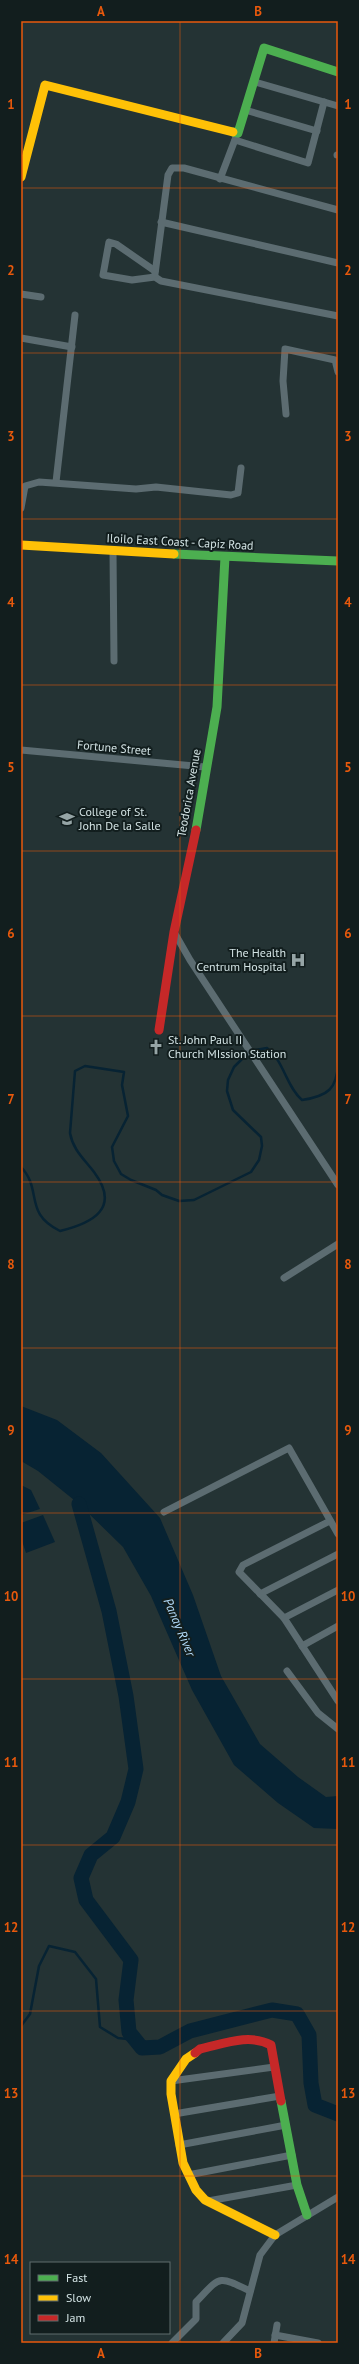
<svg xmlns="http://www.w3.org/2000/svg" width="359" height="2364" viewBox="0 0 359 2364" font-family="'PT Sans',sans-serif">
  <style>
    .water { fill: #072333 }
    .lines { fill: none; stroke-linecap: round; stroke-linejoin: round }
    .stream { stroke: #072333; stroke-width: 2.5 }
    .river { stroke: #072333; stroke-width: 15 }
    .street { stroke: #5c6c71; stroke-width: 7 }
    .fast { stroke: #4caf50; stroke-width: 9 }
    .slow { stroke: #ffc107; stroke-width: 9 }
    .jam { stroke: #c62828; stroke-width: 9 }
    .grid { fill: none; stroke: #e8590c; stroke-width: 1; stroke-opacity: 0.55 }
    .labels { text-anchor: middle; stroke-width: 4; stroke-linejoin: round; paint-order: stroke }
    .street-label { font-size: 12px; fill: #d3e3e4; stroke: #121e1e }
    .poi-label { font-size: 12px; fill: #d3e3e4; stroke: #121e1e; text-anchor: start }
    .water-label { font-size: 13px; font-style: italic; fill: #b5defd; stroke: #121e1e }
    .neatline { fill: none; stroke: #e8590c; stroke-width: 1.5 }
    .grid-label { font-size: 13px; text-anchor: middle; font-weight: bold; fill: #e8590c }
  </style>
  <rect width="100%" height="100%" fill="#243334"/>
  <!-- water -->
  <g class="water">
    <polygon points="21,1406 57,1420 101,1453 160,1518 193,1595 221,1676 260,1744 298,1777 326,1797 338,1796 338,1829 314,1828 278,1803 234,1765 192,1690 151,1596 123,1547 79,1504 38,1471 21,1461"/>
    <polygon points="21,1485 31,1490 40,1509 21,1515"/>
    <polygon points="43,1515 55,1542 26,1553 21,1538 21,1523"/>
  </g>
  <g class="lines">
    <!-- stream -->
    <g class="stream">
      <path d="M21,1167C43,1190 23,1213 60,1231C93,1223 121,1208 94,1172C84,1159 73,1150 70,1133L75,1071L85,1066L124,1072L122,1085L128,1116L112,1147L114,1161L121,1174L131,1180L156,1190L162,1195L179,1201L194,1200L251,1172L259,1160L262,1146L261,1137L233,1110L227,1091L228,1080L234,1067L250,1051L267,1048C284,1061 286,1086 302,1100C328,1096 337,1089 338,1063"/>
      <polyline points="21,2026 30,2014 39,1966 49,1946 75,1952 96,1979 100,2027 118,2038 136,2040"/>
    </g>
    <!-- river -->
    <polyline class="river" points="79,1504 109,1611 126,1696 136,1769 128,1802 113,1837 91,1855 81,1878 86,1900 131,1960 126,2000 129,2032 142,2048 160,2047 190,2031 272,2010 297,2014 309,2035 311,2083 315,2105 338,2114"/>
    <!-- street -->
    <g class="street">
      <polyline points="255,82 338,106"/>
      <polyline points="245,110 317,131"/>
      <polyline points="235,140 308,163 324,102"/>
      <polyline points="337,155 338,155"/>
      <polyline points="220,179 236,137"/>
      <polyline points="161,222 338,263"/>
      <polyline points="155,271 116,244 109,242 103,275 132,280 155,277 161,281 338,316"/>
      <polyline points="155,274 168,175 172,168 184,168 338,210"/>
      <polyline points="21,294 41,297"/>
      <polyline points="21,338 72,347"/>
      <polyline points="286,414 283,381 285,349 335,360 338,372"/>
      <polyline points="56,482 75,315"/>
      <polyline points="21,508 25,486 39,482 136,489 156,487 231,495 238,493 241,468"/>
      <polyline points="113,551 114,661"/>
      <polyline points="21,750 205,767"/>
      <polyline points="174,932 190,960 338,1185"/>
      <polyline points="284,1278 338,1244"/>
      <polyline points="164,1512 289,1448 338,1534"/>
      <polyline points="330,1521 243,1565 239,1572 284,1618 338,1701"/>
      <polyline points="260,1594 338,1554"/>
      <polyline points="284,1618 338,1590"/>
      <polyline points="302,1646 338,1626"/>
      <polyline points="287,1671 318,1713 338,1729"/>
      <polyline points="171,2081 274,2067"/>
      <polyline points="174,2114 280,2096"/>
      <polyline points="179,2145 286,2125"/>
      <polyline points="188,2175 292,2155"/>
      <polyline points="208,2201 297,2185"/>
      <polyline points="275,2335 318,2343"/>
      <path d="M172,2343L196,2319V2302C221,2276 217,2275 250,2291"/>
      <polyline points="223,2343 242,2323 260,2255 275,2235 338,2197"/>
      <polyline points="274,2343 277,2325"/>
    </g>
    <!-- fast -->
    <g class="fast">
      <polyline points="233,132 238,133 264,48 338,72"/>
      <polyline points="174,554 338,561"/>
      <polyline points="196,830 217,707 225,557"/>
      <polyline points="281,2101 297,2185 307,2215"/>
    </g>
    <!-- slow -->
    <g class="slow">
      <polyline points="21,177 45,85 233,132"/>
      <polyline points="21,545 174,554"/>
      <polyline points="195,2053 186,2059 171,2081 171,2094 183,2163 196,2190 205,2200 275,2235"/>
    </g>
    <!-- jam -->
    <g class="jam">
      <polyline points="159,1030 174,932 196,830"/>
      <path d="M195,2053L200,2049C223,2044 249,2033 271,2045L281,2101"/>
    </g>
  </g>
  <!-- grid -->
  <path class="grid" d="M180,21V2343M21,188H338M21,353H338M21,519H338M21,685H338M21,851H338M21,1016H338M21,1182H338M21,1348H338M21,1513H338M21,1679H338M21,1845H338M21,2011H338M21,2176H338"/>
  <!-- icons -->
  <defs>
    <g id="university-bare" transform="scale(1.2)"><path d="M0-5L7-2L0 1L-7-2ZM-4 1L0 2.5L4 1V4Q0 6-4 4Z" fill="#96a5a6" stroke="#121e1e" stroke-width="2.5" paint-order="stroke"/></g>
    <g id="hospital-bare" transform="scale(1.2)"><path d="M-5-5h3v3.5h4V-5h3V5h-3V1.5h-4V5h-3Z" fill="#96a5a6" stroke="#121e1e" stroke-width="2.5" paint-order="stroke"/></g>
    <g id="church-bare" transform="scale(1.2)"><path d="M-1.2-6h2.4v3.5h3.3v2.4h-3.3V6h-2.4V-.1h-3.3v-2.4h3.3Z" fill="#96a5a6" stroke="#121e1e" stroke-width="2.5" paint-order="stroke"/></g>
  </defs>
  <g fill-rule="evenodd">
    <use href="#university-bare" x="67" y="819"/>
    <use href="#hospital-bare" x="298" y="960"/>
    <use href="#church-bare" x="156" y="1047"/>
  </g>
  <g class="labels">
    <!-- street labels -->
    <g class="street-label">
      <text transform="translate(180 542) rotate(3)" y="4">Iloilo East Coast - Capiz Road</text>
      <text transform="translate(114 748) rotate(5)" y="4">Fortune Street</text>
      <text transform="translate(189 793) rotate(-80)" y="4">Teodorica Avenue</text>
    </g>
    <!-- poi labels -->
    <g class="poi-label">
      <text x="79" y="816">College of St.<tspan x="79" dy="14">John De la Salle</tspan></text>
      <text x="286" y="957" text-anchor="end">The Health<tspan x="286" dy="14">Centrum Hospital</tspan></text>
      <text x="168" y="1044">St. John Paul II<tspan x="168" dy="14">Church MIssion Station</tspan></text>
    </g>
    <!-- water labels -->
    <g class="water-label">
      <text transform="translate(180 1627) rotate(67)" y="5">Panay River</text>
    </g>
  </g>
  <!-- border -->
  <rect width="359" height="2364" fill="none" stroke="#121e1e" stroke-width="44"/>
  <!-- legend -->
  <rect x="30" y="2262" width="140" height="72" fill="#121e1e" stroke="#5f6d6d"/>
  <rect x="38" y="2275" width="20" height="6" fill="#4caf50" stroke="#5f6d6d"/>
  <text x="66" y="2282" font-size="12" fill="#d3e3e4">Fast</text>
  <rect x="38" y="2295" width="20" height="6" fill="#ffc107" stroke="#5f6d6d"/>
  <text x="66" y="2302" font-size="12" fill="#d3e3e4">Slow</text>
  <rect x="38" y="2315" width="20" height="6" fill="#c62828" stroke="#5f6d6d"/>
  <text x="66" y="2322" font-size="12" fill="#d3e3e4">Jam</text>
  <rect x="22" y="22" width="315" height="2320" class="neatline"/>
  <g class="grid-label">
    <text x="101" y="16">A</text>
    <text x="258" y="16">B</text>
    <text x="11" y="109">1</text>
    <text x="348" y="109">1</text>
    <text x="11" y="275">2</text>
    <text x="348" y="275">2</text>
    <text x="11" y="441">3</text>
    <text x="348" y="441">3</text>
    <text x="11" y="607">4</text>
    <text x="348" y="607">4</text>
    <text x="11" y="772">5</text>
    <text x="348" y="772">5</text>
    <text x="11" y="938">6</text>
    <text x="348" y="938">6</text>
    <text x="11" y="1104">7</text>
    <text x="348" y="1104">7</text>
    <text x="11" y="1269">8</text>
    <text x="348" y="1269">8</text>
    <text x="11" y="1435">9</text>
    <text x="348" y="1435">9</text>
    <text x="11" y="1601">10</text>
    <text x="348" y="1601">10</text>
    <text x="11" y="1767">11</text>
    <text x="348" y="1767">11</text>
    <text x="11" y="1932">12</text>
    <text x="348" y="1932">12</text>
    <text x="11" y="2098">13</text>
    <text x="348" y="2098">13</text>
    <text x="11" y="2264">14</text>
    <text x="348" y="2264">14</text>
    <text x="101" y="2358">A</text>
    <text x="258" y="2358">B</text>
  </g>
</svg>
